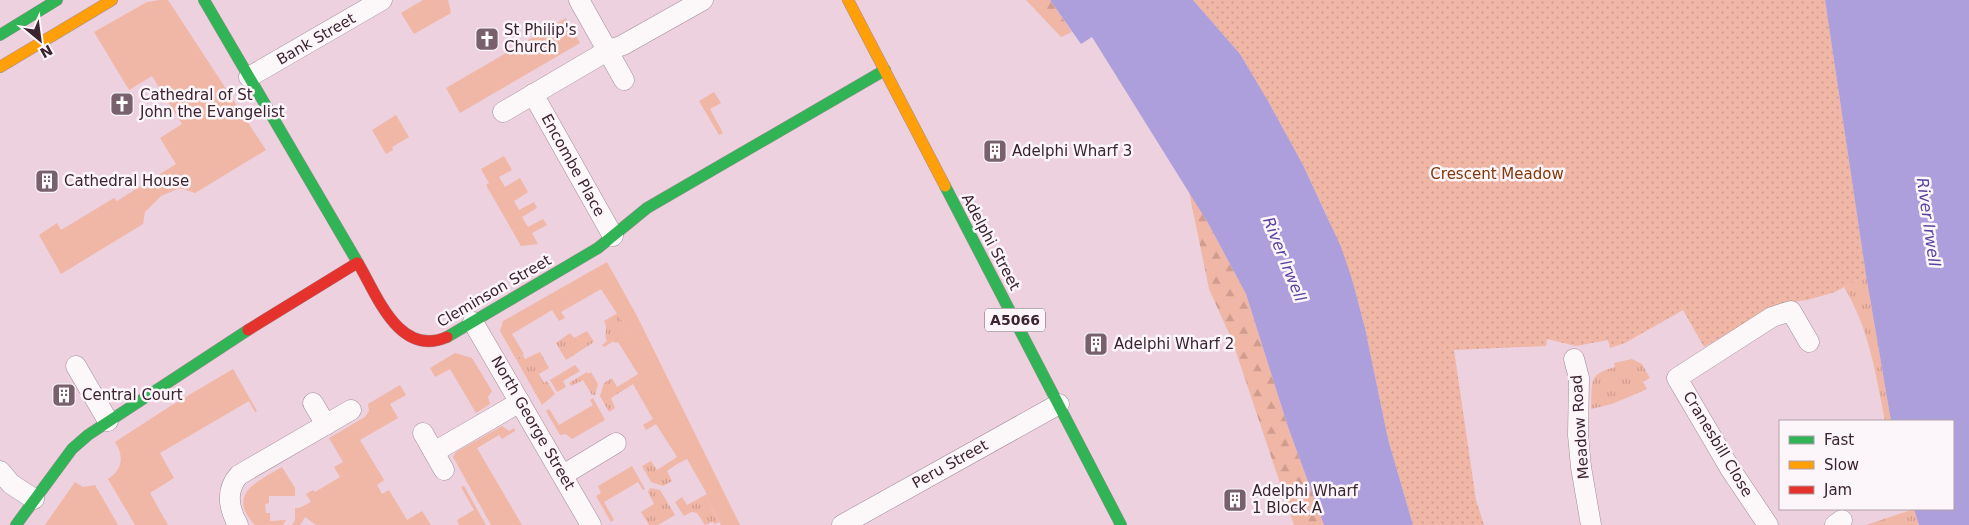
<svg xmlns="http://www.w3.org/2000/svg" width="1969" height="525" viewBox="0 0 1969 525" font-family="'DejaVu Sans',sans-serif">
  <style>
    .grass { fill: url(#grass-tufts) }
    .forest { fill: url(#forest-firs) }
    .park { fill: url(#park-dots) }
    .garden { fill: #f0b6a6 }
    .water { fill: #ac9fdb }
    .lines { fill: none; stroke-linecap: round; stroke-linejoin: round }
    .street-casing { stroke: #a18b96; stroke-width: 21 }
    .fast-casing { stroke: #a18b96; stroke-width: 12 }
    .slow-casing { stroke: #a18b96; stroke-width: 12 }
    .jam-casing { stroke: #a18b96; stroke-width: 12 }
    .street { stroke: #fcf8fa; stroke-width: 20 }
    .fast { stroke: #30b455; stroke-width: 11 }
    .slow { stroke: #ff9f0a; stroke-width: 11 }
    .jam { stroke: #e5322d; stroke-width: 11 }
    .labels { text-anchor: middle; stroke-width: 5; stroke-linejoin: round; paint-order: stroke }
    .shield { fill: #fcf5f9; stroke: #75626c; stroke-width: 1 }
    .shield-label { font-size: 14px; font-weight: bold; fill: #3b2330 }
    .poi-label { font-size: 15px; fill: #3b2330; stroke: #fcf5f9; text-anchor: start }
    .street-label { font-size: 15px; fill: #3b2330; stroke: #fcf5f9 }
    .park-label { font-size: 15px; fill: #823706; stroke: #fcf5f9 }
    .water-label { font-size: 16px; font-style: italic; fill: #5545a3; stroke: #fcf5f9 }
  </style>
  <defs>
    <pattern id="grass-tufts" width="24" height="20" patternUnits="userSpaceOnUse" patternTransform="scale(1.25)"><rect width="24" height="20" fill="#f0b6a6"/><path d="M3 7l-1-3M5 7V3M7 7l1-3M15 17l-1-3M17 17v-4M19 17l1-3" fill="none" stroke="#cf9c8f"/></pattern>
    <pattern id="forest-firs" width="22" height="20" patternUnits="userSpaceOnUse" patternTransform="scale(1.25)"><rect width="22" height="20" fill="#f0b6a6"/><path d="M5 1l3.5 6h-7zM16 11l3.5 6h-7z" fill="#cf9c8f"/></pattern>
    <pattern id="park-dots" width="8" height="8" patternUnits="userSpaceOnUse" patternTransform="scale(1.25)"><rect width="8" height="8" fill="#f0b6a6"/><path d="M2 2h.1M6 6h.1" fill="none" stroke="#cf9c8f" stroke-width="1.8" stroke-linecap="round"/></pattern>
  </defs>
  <rect width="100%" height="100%" fill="#edd1df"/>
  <!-- grass -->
  <g class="grass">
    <path d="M1866,275L1891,421H1885C1876,375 1869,328 1844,287Z"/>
    <path d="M618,313L629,332L604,347L602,345L607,341C603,334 609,330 604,321Z"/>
    <polygon points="587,331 594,342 566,360 556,343 570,333 574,338"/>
    <polygon points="540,352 549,368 539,374 544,383 547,381 555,394 542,405 516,359 523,355 525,359"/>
    <path d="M1632,359L1642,364L1650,378L1643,382L1647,389L1612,404L1591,409C1593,382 1586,375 1615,367L1614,363Z"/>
    <polygon points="575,365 580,371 563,381 566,387 557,392 550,380"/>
    <polygon points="587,372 588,374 591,372 598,384 595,395 592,395 583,380 571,386 569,383"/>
    <polygon points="612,378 617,387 627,381 630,386 611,398 615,408 609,412 600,396 604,383"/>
    <polygon points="674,459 677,464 667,471 672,481 663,486 651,482 642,466 651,461 657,470"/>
    <polygon points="650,488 660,490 675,515 658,525 649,525 641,512 654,504 648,492"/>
    <polygon points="705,495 719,522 715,524 713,522 705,525 697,513 691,512 684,516 675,502 682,497 687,505"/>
    <polygon points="1914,509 1919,525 1866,525"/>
  </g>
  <!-- forest -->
  <g class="forest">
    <polygon points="1026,0 1050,0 1072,32 1061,37"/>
    <polygon points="1189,192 1208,223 1246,294 1288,427 1324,525 1294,525 1232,340 1209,289"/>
  </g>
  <!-- park -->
  <polygon class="park" points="1193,0 1825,0 1866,275 1835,292 1807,300 1780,304 1704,347 1683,310 1625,343 1610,348 1608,340 1576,346 1547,339 1546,346 1454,350 1476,500 1484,525 1413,525 1388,439 1365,328 1352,279 1326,214 1303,165 1268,101 1240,54"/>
  <!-- garden -->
  <g class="garden">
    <polygon points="160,0 168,0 266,150 195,193 180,188 161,196 145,212 143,224 61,274 39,235 57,223 61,230 114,198 117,201 176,164 160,138 182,124 152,76 129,90 94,32 147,2"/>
    <polygon points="423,0 448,0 451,13 414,34 401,13"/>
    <polygon points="566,18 580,43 460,113 446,88"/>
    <polygon points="714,92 721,103 710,109 723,133 719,135 699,101"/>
    <polygon points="396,115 409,137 392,147 393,150 386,154 372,130"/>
    <polygon points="504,156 512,170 499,177 505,187 520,178 528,192 514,201 519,210 534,202 537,208 522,217 528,227 543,219 547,225 532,233 538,244 521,246 486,185 489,183 481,169"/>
    <polygon points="607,262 637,316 740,525 721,525 705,495 707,494 687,459 677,464 674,459 677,457 656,424 646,430 643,425 653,419 633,384 630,386 627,381 638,374 618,342 615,343 613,341 629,332 601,289 561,312 565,318 559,321 552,310 512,334 524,354 516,359 500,331 503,321"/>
    <polygon points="455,353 472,358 492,391 488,397 490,404 476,413 450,369 435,377 430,368"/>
    <path d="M233,369L257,411L255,412L249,401L160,453L174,478L150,493L168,525H135L108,479C123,469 124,456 115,442L172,405Z"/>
    <polygon points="400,385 406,395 390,404 398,418 360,440 384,480 377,485 382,494 389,490 407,520 422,511 431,525 316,525 305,517 300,525 292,525 295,520 295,508 299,508 311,502 306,494 313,490 315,492 340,477 334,467 343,462 329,438 365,417 369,411 368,404"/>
    <polygon points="593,398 605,420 572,439 566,434 560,435 546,411 549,409 559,425 593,405 590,400"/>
    <polygon points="502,426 509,431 514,428 515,431 502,439 499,435 477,448 522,525 491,525 453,457 456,452"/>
    <polygon points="632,466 645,489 643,490 638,482 604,502 614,520 611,522 596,496 601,493 598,486"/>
    <path d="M282,467L295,488V496H269V503L265,504L266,513H270V521L286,520L283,525H255C226,494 257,482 282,467Z"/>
    <polygon points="75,482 83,487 95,485 118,525 45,525"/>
    <polygon points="464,486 486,525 459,525 457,520 474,510 461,487"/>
  </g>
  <!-- water -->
  <g class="water">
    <polygon points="1050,0 1193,0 1240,54 1268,101 1303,165 1341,247 1352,279 1365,328 1388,439 1413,525 1324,525 1288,427 1246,294 1208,223 1092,37 1081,44"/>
    <polygon points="1825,0 1969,0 1969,525 1919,525 1914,509 1953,509 1953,421 1891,421 1866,275"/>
  </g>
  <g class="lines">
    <!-- street casing -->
    <g class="street-casing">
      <g id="street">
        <polyline points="579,0 624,80"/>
        <polyline points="249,77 382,0"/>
        <polyline points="533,94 613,236"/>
        <polyline points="503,112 607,51 623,45 703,0"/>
        <polyline points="473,322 591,525"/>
        <polyline points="1574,359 1579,378 1578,435 1581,467 1591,525"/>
        <polyline points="76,366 108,421"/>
        <polyline points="313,403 326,425"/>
        <polyline points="423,433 444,470"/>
        <polyline points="434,452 520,402"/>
        <polyline points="0,471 11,484 34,499"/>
        <polyline points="563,475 616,443"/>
        <path d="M238,525C229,509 225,490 239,475L351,410"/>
        <polyline points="842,525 1059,404"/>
        <polyline points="1768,525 1731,470 1677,378 1772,317 1791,311 1809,342"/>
        <polyline points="1835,525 1842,520"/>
      </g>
    </g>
    <!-- fast casing -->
    <g class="fast-casing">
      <g id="fast">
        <polyline points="204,0 358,263"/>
        <polyline points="0,35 57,0"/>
        <polyline points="945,186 1121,525"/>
        <polyline points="447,337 598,248 647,208 885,70"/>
        <polyline points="16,525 72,449 88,435 248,330"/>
      </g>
    </g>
    <!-- slow casing -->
    <g class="slow-casing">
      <g id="slow">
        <polyline points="848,0 945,186"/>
        <polyline points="0,67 112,0"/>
      </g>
    </g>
    <!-- jam casing -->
    <g class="jam-casing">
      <g id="jam">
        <path d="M358,263C377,295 399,358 447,337"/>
        <polyline points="248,330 357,263"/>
      </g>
    </g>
    <!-- street -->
    <use href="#street" class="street"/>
    <!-- fast -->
    <use href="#fast" class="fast"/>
    <!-- slow -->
    <use href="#slow" class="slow"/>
    <!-- jam -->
    <use href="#jam" class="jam"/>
  </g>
  <!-- icons -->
  <defs>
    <g id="church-square" transform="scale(1.25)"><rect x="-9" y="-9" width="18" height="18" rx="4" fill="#79606d" stroke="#fcf5f9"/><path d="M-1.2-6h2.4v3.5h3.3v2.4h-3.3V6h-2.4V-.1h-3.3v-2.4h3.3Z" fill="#fff"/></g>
    <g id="building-square" transform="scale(1.25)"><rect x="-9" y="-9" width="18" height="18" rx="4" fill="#79606d" stroke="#fcf5f9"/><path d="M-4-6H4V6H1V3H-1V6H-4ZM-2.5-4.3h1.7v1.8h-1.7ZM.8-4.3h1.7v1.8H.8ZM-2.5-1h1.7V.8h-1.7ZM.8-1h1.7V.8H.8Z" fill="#fff"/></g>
  </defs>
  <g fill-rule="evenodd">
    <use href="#church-square" x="487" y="39"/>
    <use href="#church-square" x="122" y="104"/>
    <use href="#building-square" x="995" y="151"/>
    <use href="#building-square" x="47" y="181"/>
    <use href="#building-square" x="1096" y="344"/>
    <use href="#building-square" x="64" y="395"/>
    <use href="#building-square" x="1235" y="500"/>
  </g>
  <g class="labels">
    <!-- shield labels -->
    <rect class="shield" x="985" y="308.5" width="60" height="23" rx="4"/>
    <g class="shield-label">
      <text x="1015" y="325">A5066</text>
    </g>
    <!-- poi labels -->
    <g class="poi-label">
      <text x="504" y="35">St Philip's<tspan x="504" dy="17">Church</tspan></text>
      <text x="140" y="100">Cathedral of St<tspan x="140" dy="17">John the Evangelist</tspan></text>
      <text x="1012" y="156">Adelphi Wharf 3</text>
      <text x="64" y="186">Cathedral House</text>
      <text x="1114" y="349">Adelphi Wharf 2</text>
      <text x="82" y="400">Central Court</text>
      <text x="1252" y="496">Adelphi Wharf<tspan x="1252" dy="17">1 Block A</tspan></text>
    </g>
    <!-- street labels -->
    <g class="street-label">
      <text transform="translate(316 39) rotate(-30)" y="5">Bank Street</text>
      <text transform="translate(573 165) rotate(61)" y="5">Encombe Place</text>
      <text transform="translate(991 242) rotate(62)" y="5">Adelphi Street</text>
      <text transform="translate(494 291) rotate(-30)" y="5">Cleminson Street</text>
      <text transform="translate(533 423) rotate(60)" y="5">North George Street</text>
      <text transform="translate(1580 427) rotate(-94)" y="5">Meadow Road</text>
      <text transform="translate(1718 444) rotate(59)" y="5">Cranesbill Close</text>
      <text transform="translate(950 464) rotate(-29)" y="5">Peru Street</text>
    </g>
    <!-- park labels -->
    <g class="park-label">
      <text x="1497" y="179">Crescent Meadow</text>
    </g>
    <!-- water labels -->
    <g class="water-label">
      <text transform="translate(1929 222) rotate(82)" y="6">River Irwell</text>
      <text transform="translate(1285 259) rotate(68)" y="6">River Irwell</text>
    </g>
  </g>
  <!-- legend -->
  <rect x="1779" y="420" width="175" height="90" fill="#fcf5f9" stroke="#afa1a9"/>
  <rect x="1789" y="436" width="25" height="8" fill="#30b455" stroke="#afa1a9"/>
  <text x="1824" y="445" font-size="15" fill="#3b2330">Fast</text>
  <rect x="1789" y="461" width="25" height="8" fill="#ff9f0a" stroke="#afa1a9"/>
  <text x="1824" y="470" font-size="15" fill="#3b2330">Slow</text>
  <rect x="1789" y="486" width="25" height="8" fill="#e5322d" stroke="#afa1a9"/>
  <text x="1824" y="495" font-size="15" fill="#3b2330">Jam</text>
  <!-- north arrow -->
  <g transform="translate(40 40) rotate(151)" stroke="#fcf5f9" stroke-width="4" paint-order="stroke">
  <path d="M0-4L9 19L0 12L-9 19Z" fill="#3b2330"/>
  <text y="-8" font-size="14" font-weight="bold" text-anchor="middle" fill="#3b2330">N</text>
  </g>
</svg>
